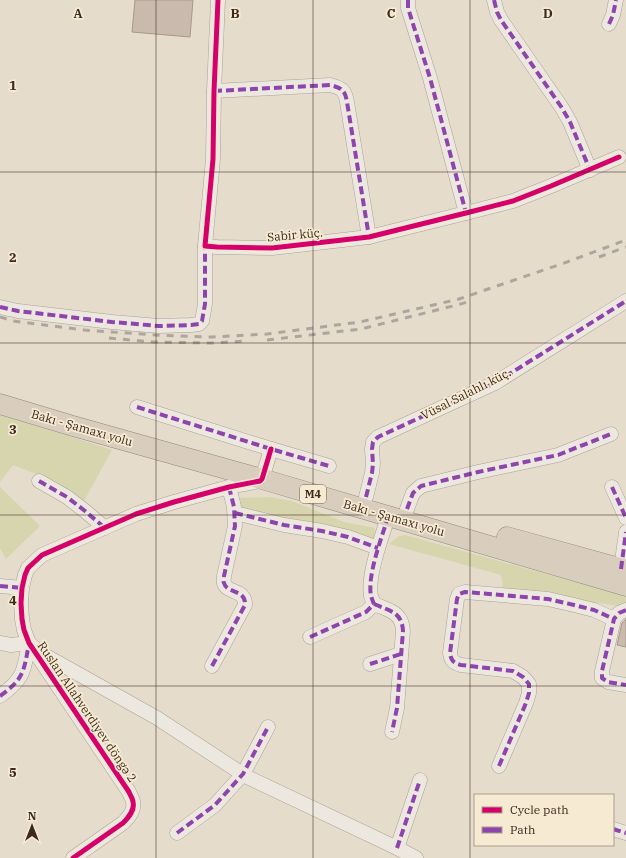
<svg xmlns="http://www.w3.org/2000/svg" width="626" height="858" viewBox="0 0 626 858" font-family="'IBM Plex Serif',serif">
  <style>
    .green { fill: #d7d5ae }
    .building { fill: #cabaad; stroke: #a6988b }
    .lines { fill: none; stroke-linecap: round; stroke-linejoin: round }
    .minor-casing { stroke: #aba196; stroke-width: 15 }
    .highway-casing { stroke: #90877c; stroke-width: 21 }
    .minor { stroke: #ede8df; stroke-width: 14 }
    .highway { stroke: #d9cdbd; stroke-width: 20 }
    .rail { stroke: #aca69f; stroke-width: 3; stroke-dasharray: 7 7; stroke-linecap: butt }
    .quiet { stroke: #8e44ad; stroke-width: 4; stroke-dasharray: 8 4; stroke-linecap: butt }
    .cycleway-casing { stroke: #f7ead2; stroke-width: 8 }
    .cycleway { stroke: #d6006c; stroke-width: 5 }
    .grid { fill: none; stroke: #3a2a1d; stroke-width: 1; stroke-opacity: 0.55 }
    .labels { text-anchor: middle; stroke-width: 3.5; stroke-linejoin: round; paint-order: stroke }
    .shield { fill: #f7ead2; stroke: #736453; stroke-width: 1 }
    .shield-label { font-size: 11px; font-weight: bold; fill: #3a2a1d }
    .street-label { font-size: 12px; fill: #3a2a1d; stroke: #f7ead2 }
    .grid-label { font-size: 13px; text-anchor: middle; font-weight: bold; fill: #3a2a1d; stroke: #f7ead2; stroke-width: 3.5; stroke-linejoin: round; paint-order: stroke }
  </style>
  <rect width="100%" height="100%" fill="#e6dccc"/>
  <!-- green -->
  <g class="green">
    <polygon points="0,414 112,450 84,501 44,477 13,465 0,482"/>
    <polygon points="0,487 40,526 6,559 0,548"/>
    <polygon points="269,497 292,501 344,522 375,528 374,538 241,512 238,498"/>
    <polygon points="405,535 626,596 626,607 503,589 501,575 389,544 399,536"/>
  </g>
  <!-- building -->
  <g class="building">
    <polygon points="135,0 193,0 190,37 132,32"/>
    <polygon points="626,619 626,647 617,645 622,623"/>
  </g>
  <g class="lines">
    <!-- minor casing -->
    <g class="minor-casing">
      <g id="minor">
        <polyline points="218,0 214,91 213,159 205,246 217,247 272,248 369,237 466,213 513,201 551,186 619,157"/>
        <polyline points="408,0 408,8 413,24 430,78 466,213"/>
        <polyline points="494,0 497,12 501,20 562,108 570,122 590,170"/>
        <polyline points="609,24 613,15 616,0"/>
        <path d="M214,91L330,85C342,88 345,90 347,102L369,237"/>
        <polyline points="0,307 18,311 112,322 159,326 191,325 199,324 202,321 205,304 205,246"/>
        <polyline points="137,407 271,449 329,466"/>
        <polyline points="39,481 67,497 85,511 105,528"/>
        <polyline points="612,487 626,518"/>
        <polyline points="366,497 372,473 373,464 372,449 373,442 378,437 495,383 626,301"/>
        <polyline points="407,509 413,493 421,486 478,472 558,455 611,434"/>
        <polyline points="235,513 284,525 322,531 348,537 378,548"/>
        <polyline points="621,569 626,532"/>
        <polyline points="0,586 22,588"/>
        <path d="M374,604C390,611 402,612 403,631L397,708L392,732"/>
        <polyline points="626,610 619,613 614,619 602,671 602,678 608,682 626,685"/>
        <path d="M310,637L366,612L374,604C373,602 372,599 371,596C367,575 382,537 388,517"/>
        <polyline points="0,643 11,645 29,643 39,652 157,718 247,777 397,848 416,858"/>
        <polyline points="370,664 401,654"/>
        <path d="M212,666L245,605C246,589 227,594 224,583C223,581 224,579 224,576L235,526L234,507L229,487"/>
        <path d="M0,696C24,679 24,671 29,643"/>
        <path d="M499,766L526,703L529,693V684L523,677L513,671L461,665C454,663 451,661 450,653L457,599L459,594L465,592L548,599L574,605L594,610L614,619"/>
        <polyline points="613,829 626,833"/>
        <polyline points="177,833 215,805 243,774 268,727"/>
        <polyline points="397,848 420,780"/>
        <path d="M73,858L123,823C129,817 135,810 133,802C133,799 130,795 129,792L29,643L24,630L22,619L21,603L22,588L25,575L28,568L42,555L136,514L174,502L229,487L260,481L262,479L271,449"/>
      </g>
    </g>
    <!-- highway casing -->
    <g class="highway-casing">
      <g id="highway">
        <polyline points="0,404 73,426 262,479 626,586"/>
        <polyline points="507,537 626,570"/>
      </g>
    </g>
    <!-- minor -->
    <use href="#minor" class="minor"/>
    <!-- highway -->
    <use href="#highway" class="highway"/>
    <!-- rail -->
    <g class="rail">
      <polyline points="599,257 626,247"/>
      <polyline points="0,317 13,321 84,330 155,335 212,337 267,334 360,322 459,299 567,262 626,240"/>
      <polyline points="109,338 153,342 212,343 247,341"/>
      <polyline points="267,340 361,329 457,305 471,301"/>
    </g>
    <!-- quiet -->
    <g class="quiet">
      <polyline points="408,0 408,8 413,24 430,78 466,213"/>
      <polyline points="494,0 497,12 501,20 562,108 570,122 590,170"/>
      <polyline points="609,24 613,15 616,0"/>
      <path d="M214,91L330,85C342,88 345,90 347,102L369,237"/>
      <polyline points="0,307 18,311 112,322 159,326 191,325 199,324 202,321 205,304 205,246"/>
      <polyline points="137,407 271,449 329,466"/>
      <polyline points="39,481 67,497 85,511 105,528"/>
      <polyline points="612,487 626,518"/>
      <polyline points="366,497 372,473 373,464 372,449 373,442 378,437 495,383 626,301"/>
      <polyline points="407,509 413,493 421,486 478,472 558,455 611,434"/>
      <polyline points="235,513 284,525 322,531 348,537 378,548"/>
      <polyline points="621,569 626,532"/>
      <polyline points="0,586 22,588"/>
      <path d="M374,604C390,611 402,612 403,631L397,708L392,732"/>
      <polyline points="626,610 619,613 614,619 602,671 602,678 608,682 626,685"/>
      <path d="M310,637L366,612L374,604C373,602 372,599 371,596C367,575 382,537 388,517"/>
      <polyline points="370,664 401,654"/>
      <path d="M212,666L245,605C246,589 227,594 224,583C223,581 224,579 224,576L235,526L234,507L229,487"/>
      <path d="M0,696C24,679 24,671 29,643"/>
      <path d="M499,766L526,703L529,693V684L523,677L513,671L461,665C454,663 451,661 450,653L457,599L459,594L465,592L548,599L574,605L594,610L614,619"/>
      <polyline points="613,829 626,833"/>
      <polyline points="177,833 215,805 243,774 268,727"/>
      <polyline points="397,848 420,780"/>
    </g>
    <!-- cycleway casing -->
    <g class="cycleway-casing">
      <g id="cycleway">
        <polyline points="218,0 214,91 213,159 205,246 217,247 272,248 369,237 466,213 513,201 551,186 619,157"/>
        <path d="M73,858L123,823C129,817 135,810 133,802C133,799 130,795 129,792L29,643L24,630L22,619L21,603L22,588L25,575L28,568L42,555L136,514L174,502L229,487L260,481L262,479L271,449"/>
      </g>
    </g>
    <!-- cycleway -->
    <use href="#cycleway" class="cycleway"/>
  </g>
  <!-- grid -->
  <path class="grid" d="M156,0V858M313,0V858M470,0V858M0,172H626M0,343H626M0,515H626M0,686H626"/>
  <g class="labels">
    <!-- shield labels -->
    <rect class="shield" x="300" y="485" width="26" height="18" rx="3"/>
    <g class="shield-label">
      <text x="313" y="498">M4</text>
    </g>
    <!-- street labels -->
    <g class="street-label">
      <text transform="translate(295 235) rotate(-5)" y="4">Sabir küç.</text>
      <text transform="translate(466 394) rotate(-27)" y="4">Vüsal Salahlı küç.</text>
      <text transform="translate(82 428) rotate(16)" y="4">Bakı - Şamaxı yolu</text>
      <text transform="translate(394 518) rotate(16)" y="4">Bakı - Şamaxı yolu</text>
      <text transform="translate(87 712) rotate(56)" y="4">Ruslan Allahverdiyev döngə 2</text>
    </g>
  </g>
  <g class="grid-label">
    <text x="78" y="18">A</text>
    <text x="235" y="18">B</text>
    <text x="391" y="18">C</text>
    <text x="548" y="18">D</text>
    <text x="13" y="90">1</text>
    <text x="13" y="262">2</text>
    <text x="13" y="434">3</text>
    <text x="13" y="605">4</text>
    <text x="13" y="777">5</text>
  </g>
  <!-- legend -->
  <rect x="474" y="794" width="140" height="52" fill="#f7ead2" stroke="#ab9d8a"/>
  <rect x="482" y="807" width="20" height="6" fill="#d6006c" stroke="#ab9d8a"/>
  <text x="510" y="814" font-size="12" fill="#3a2a1d">Cycle path</text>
  <rect x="482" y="827" width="20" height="6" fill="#8e44ad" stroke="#ab9d8a"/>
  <text x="510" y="834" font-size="12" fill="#3a2a1d">Path</text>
  <!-- north arrow -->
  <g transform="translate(32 826)" stroke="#f7ead2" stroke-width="3" paint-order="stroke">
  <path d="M0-3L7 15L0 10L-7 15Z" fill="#3a2a1d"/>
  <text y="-6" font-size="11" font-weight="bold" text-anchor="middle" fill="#3a2a1d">N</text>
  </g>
</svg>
